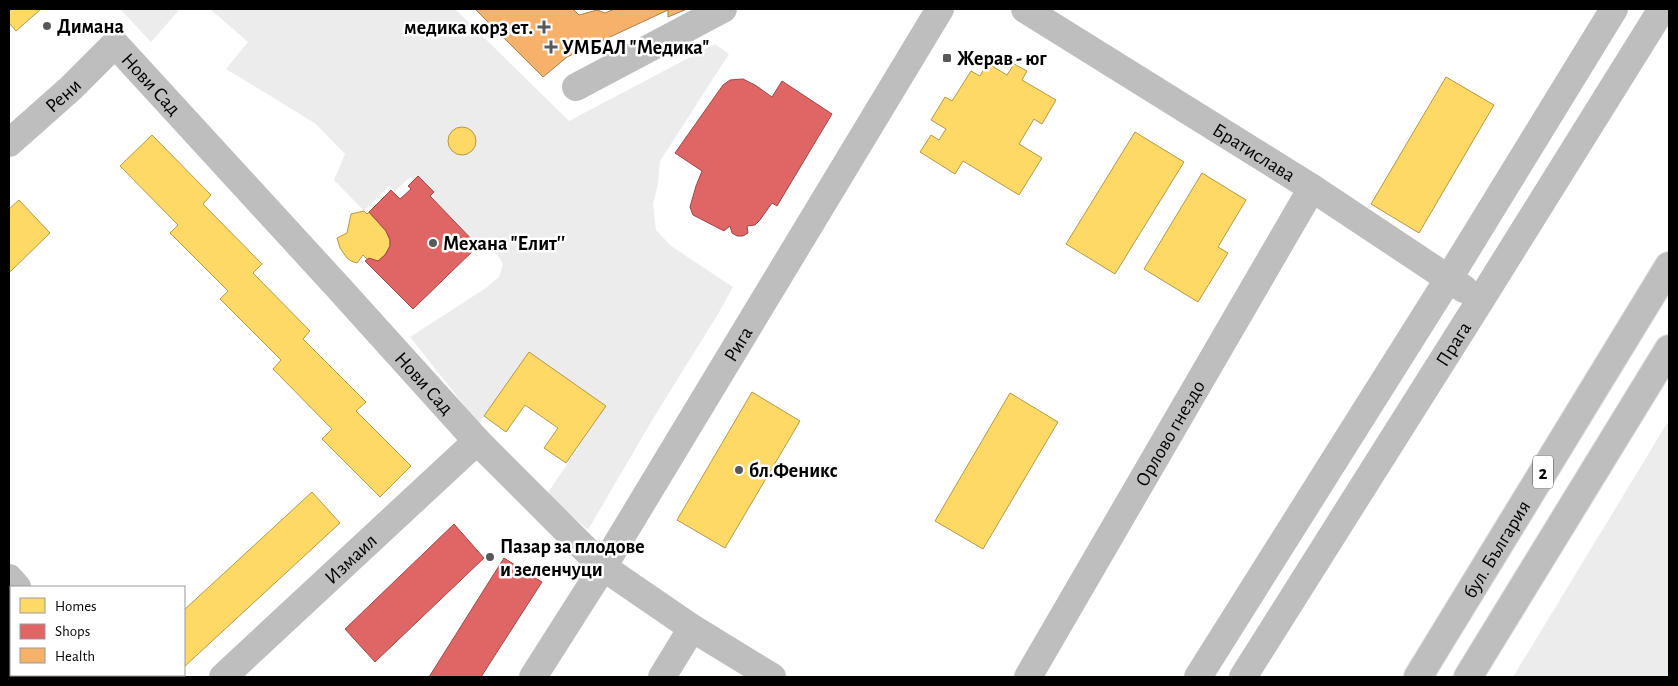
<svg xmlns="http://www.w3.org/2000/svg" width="1678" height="686" viewBox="0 0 1678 686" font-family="'Alegreya Sans',sans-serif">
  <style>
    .green { fill: #ececec }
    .homes { fill: #ffd966; stroke: #b29847 }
    .shops { fill: #e06666; stroke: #9d4747 }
    .health { fill: #f6b26b; stroke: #ac7d4b }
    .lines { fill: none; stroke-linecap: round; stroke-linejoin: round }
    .highway-casing { stroke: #dbdbdb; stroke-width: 30 }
    .minor { stroke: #bebebe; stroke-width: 28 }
    .highway { stroke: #bebebe; stroke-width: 28 }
    .poi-dot { fill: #595959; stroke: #fff; stroke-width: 2 }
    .labels { text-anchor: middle; stroke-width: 5; stroke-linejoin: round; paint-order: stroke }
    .shield { fill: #fff; stroke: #4c4c4c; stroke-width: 1 }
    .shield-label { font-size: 19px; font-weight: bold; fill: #000 }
    .poi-label { font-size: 20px; font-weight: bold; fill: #000; stroke: #fff; text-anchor: start }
    .street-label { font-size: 20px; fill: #000; stroke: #fff }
  </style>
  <rect width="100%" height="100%" fill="#fff"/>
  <!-- green -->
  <g class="green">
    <polygon points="120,9 180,9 151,42"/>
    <path d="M210,9H455L569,121L715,44L729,54L660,161L658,184L653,204L656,230L671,246L733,287L718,314L651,422L588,530L547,494L606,406L529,352L479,424L410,337L486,288L499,277L503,265C499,253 490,249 478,246L410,177L395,191L389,186L364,211L334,180L345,154L316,124L226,69L248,42Z"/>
    <polygon points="1669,420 1669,677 1513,677"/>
  </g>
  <!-- homes -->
  <g class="homes">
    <polygon points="9,9 41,9 16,31 9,23"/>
    <polygon points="987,63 1007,75 1014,64 1027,71 1022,80 1056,100 1042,124 1034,119 1019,144 1042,158 1019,195 963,161 955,174 920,152 931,135 939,140 946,129 931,120 945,97 952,101 971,71 980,76"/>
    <polygon points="1446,77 1494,105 1419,233 1371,204"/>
    <circle cx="462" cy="141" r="14"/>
    <polygon points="1135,132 1184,162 1115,274 1066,244"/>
    <polygon points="152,135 211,195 203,204 262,264 253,273 310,331 303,339 366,402 356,411 411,466 380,497 322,439 332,429 273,369 281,360 220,299 228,291 170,233 178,225 120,166"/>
    <polygon points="1202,173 1246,200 1218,247 1228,253 1198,302 1144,269"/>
    <polygon points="19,200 50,233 9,273 9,209"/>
    <polygon points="364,211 367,214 369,212 386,231 390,240 390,246 385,255 378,261 367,259 363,255 357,263 351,261 347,258 340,248 337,238 347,233 351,214"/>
    <polygon points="390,240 407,245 413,243 419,246 430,260 432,266 431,271 441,281 413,309 371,267 385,255 390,246"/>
    <polygon points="529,352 606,406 566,463 544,448 558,428 525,405 506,432 484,416"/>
    <polygon points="752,392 800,421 725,548 677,520"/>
    <polygon points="1010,393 1058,422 983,549 935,521"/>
    <polygon points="312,492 340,523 184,667 184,610"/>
    <polygon points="9,606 11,609 11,666 9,669"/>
    <polygon points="113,675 175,675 173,677 110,677"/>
  </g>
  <!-- shops -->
  <g class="shops">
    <polygon points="743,79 755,85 772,97 782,81 832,114 777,206 772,203 760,220 755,225 747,226 748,233 743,236 737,236 732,233 730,226 724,231 693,215 690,207 696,186 702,171 675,153 723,85 730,80"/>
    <polygon points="418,176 434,192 430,196 478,246 413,309 365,261 369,258 378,261 385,255 390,246 390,240 386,231 369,212 391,190 400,199 411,189 408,186"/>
    <polygon points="454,524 484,558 375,662 345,629"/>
    <polygon points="504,558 542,582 481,677 429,677"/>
  </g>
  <!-- health -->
  <polygon class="health" points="475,9 573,9 579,15 597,10 605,13 614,9 687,9 668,17 668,10 567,57 543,77"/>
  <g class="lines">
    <!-- highway casing -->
    <g class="highway-casing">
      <g id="highway">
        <path id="s7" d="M1418,677L1669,266"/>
        <polyline points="1468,677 1669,349"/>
      </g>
    </g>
    <!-- minor -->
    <g class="minor">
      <path id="s1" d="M1025,9L1312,188L1464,289"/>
      <polyline points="576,87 723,9"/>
      <path id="s2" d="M9,143L71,88L115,44L337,286L477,441L603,567L692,628L772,677"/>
      <polyline points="9,578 17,587"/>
      <polyline points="84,677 84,675"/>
      <path id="s3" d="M223,677L477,441"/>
      <path id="s4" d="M533,677L603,567L940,9"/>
      <polyline points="662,677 692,628"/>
      <path id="s5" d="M1028,677L1312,188"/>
      <polyline points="1198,677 1449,278 1614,9"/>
      <path id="s6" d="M1243,677L1480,301L1662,9"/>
    </g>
    <!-- highway -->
    <use href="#highway" class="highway"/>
  </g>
  <!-- markers -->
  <g class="poi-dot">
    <circle cx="47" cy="26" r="5"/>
    <path d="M541.5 19.5h5v5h5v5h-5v5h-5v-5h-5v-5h5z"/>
    <path d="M548.5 39.5h5v5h5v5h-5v5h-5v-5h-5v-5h5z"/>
    <rect x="942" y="53" width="10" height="10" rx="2.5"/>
    <circle cx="433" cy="243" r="5"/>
    <circle cx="739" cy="470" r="5"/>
    <circle cx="490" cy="557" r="5"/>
  </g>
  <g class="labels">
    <!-- shield labels -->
    <rect class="shield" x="1533" y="455.5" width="20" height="33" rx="4"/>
    <g class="shield-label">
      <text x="1543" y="479">2</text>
    </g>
    <!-- poi labels -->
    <g class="poi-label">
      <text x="57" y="33">Димана</text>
      <text x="533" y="34" text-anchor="end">медика кор3 ет.</text>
      <text x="562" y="54">УМБАЛ "Медика"</text>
      <text x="957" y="65">Жерав - юг</text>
      <text x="443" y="250">Механа "Елит''</text>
      <text x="749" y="477">бл.Феникс</text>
      <text x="500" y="553">Пазар за плодове<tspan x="500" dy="23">и зеленчуци</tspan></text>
    </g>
    <!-- street labels -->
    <g class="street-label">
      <text dy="7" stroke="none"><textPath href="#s2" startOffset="199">Нови Сад</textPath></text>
      <text dy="7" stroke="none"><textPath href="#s2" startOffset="72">Рени</textPath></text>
      <text dy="7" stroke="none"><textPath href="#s1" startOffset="270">Братислава</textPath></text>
      <text dy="7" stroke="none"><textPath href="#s4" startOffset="391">Рига</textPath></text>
      <text dy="7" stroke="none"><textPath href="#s6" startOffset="394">Прага</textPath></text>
      <text dy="7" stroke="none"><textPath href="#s2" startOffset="604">Нови Сад</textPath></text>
      <text dy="7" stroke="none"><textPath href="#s5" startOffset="282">Орлово гнездо</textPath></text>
      <text dy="7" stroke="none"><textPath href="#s7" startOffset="150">бул. България</textPath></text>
      <text dy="7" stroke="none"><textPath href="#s3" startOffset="174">Измаил</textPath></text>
    </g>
  </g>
  <!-- border -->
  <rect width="1678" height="686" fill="none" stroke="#000000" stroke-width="20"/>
  <!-- legend -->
  <rect x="10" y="586" width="175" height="90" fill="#ffffff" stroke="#999999"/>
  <rect x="20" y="598" width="25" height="15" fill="#ffd966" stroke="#999999"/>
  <text x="55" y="611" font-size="15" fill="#000000">Homes</text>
  <rect x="20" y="624" width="25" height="15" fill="#e06666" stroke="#999999"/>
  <text x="55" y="636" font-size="15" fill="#000000">Shops</text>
  <rect x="20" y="648" width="25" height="15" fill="#f6b26b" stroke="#999999"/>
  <text x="55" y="661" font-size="15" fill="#000000">Health</text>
</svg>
